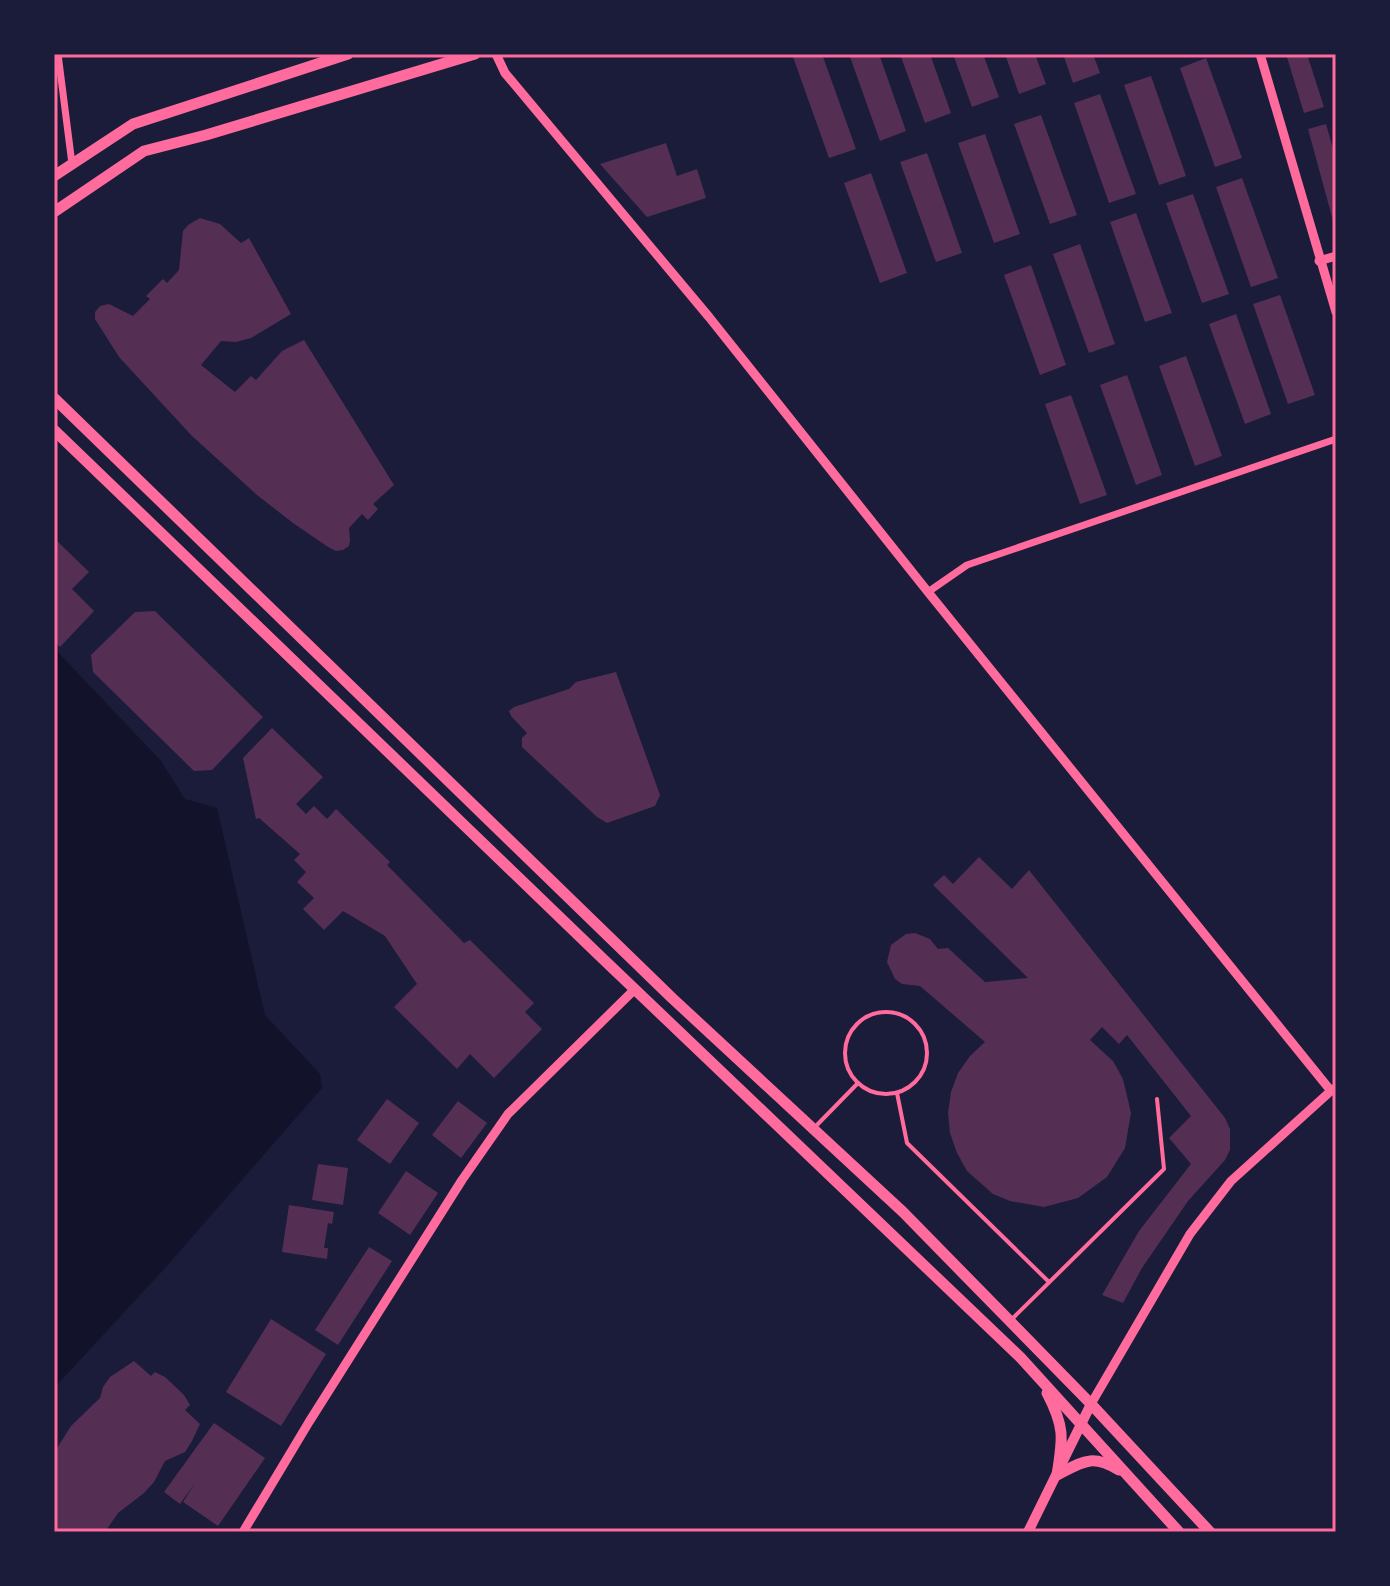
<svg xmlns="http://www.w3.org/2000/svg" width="1390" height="1586" viewBox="0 0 1390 1586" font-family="Arial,sans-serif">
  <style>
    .water { fill: #12122b }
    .building { fill: #542f53 }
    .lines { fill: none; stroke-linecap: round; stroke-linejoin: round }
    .service { stroke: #ff6b9d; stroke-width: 4 }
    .minor { stroke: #ff6b9d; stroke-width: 7 }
    .tertiary { stroke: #ff6b9d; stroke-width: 9 }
    .secondary { stroke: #ff6b9d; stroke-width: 10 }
    .primary { stroke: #ff6b9d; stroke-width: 11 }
    .neatline { fill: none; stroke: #ff6b9d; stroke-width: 3 }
  </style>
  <rect width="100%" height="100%" fill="#1b1b3a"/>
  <!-- water -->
  <polygon class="water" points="54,648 161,761 185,799 217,808 265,1015 320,1074 322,1088 166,1267 54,1388"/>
  <!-- building -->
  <g class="building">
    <polygon points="792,54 822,54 856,149 829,158"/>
    <polygon points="849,54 879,54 906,131 880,141"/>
    <polygon points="900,54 930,54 951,113 925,123"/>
    <polygon points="953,54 983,54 999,97 972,107"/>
    <polygon points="1005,54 1035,54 1046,84 1019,94"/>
    <polygon points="1063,54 1093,54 1100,73 1073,83"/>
    <polygon points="1286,54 1307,54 1324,107 1304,113"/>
    <polygon points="1206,58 1242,158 1215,167 1180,68"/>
    <polygon points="1151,76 1186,176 1159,185 1124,85"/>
    <polygon points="1100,94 1136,194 1109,203 1074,103"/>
    <polygon points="1041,115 1077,215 1050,224 1014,124"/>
    <polygon points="1326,124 1336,159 1335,228 1308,129"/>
    <polygon points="985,134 1020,234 994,243 958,143"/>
    <polygon points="666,143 677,176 697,169 706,198 647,217 600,164"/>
    <polygon points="927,153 962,253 936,262 900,162"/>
    <polygon points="871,173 907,273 880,283 844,183"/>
    <polygon points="1242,178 1278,278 1251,287 1216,187"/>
    <polygon points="1193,194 1229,294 1202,303 1166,203"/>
    <polygon points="1136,213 1172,313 1145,322 1110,222"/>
    <polygon points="200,218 220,224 241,243 249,238 291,314 251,338 236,342 221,341 201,365 235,392 251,376 256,380 282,351 304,340 394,485 373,504 378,509 368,520 362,514 349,528 350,540 349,546 343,550 336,551 328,547 293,523 257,495 192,436 119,357 95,319 95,312 100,306 109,304 133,316 150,299 146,296 163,279 167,283 179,270 183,231 188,225"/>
    <polygon points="1080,244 1115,344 1089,353 1053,254"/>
    <polygon points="1031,265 1066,365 1040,375 1004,275"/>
    <polygon points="1280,295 1315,395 1288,404 1253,304"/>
    <polygon points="1236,314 1271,414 1245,424 1209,324"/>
    <polygon points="1186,356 1222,456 1195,466 1159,366"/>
    <polygon points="1127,375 1162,475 1136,485 1100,385"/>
    <polygon points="1071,395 1107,495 1080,504 1045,404"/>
    <polygon points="56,540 89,572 72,589 94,611 60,647 54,641 54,542"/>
    <polygon points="155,611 263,717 212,770 194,771 93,672 91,655 135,612"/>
    <polygon points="616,672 660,795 655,806 607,823 597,817 522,747 522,738 527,733 511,716 509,711 514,707 569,689 576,682"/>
    <polygon points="272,728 323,777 296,804 306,814 314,806 327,819 336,809 390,862 387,865 464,943 470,940 534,1003 525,1012 542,1029 494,1078 470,1054 457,1069 394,1007 417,984 385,936 343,911 324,930 303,909 314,898 297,882 306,872 294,860 300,854 259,818 256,819 243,758"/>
    <polygon points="979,857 1012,889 1029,870 1225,1118 1230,1129 1230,1150 1225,1160 1188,1201 1142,1268 1123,1303 1102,1295 1139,1231 1191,1164 1169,1138 1191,1116 1127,1035 1119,1044 1102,1027 1090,1040 1113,1061 1123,1079 1131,1113 1125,1148 1107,1177 1078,1198 1044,1207 1010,1201 993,1194 967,1171 957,1153 950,1133 948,1113 951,1092 958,1073 970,1056 985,1042 920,986 902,984 895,979 887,962 891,945 906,934 915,933 930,939 938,949 948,948 985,982 1028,978 933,885 944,875 953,884"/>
    <polygon points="387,1099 419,1123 390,1164 357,1140"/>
    <polygon points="458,1101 487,1123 461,1158 432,1135"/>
    <polygon points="318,1164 348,1168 343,1205 312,1200"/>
    <polygon points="406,1171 438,1193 410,1235 378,1213"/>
    <polygon points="289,1205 334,1212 332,1224 328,1223 324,1248 328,1248 327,1259 282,1252"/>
    <polygon points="369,1247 392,1261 338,1345 315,1330"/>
    <polygon points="271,1319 326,1354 281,1426 226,1392"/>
    <polygon points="134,1361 151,1376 155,1372 165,1377 184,1395 190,1405 185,1410 200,1424 192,1441 185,1452 165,1461 154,1482 144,1493 118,1513 105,1532 54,1532 54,1453 71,1426 100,1398 103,1387 110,1377"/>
    <polygon points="214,1423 265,1458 218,1526 183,1502 195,1483 180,1504 164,1492"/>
  </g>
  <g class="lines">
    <!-- service -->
    <g class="service">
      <circle cx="886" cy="1053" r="41"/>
      <polyline points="897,1093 907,1143 1049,1282"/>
      <polyline points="815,1127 858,1083"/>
      <polyline points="1012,1319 1164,1169 1157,1099"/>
    </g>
    <!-- minor -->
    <g class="minor">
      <polyline points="58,54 72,164"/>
      <polyline points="928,592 967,565 1336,439"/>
    </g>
    <!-- tertiary -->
    <g class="tertiary">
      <polyline points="496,54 505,73 709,317 928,592 1331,1091"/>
      <polyline points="1260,54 1336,312"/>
      <polyline points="1319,261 1336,256"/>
      <polyline points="1091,1404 1190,1234 1231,1181 1333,1089"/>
      <polyline points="243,1532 309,1422 462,1180 508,1114 635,989"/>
    </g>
    <!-- secondary -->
    <polyline class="secondary" points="1028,1532 1091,1404"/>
    <!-- primary -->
    <g class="primary">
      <polyline points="54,176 133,124 348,54"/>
      <polyline points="54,212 144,151 206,135 475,54"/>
      <polyline points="54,398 672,998 903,1212 1091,1404 1210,1532"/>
      <polyline points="54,430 602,958 1020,1357 1179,1532"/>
      <path d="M1047,1393C1065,1427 1063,1438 1057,1475C1084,1461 1092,1454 1119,1470"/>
    </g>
  </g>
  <!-- border -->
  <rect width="1390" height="1586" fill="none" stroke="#1b1b3a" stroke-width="112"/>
  <rect x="56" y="56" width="1278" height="1474" class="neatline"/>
</svg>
